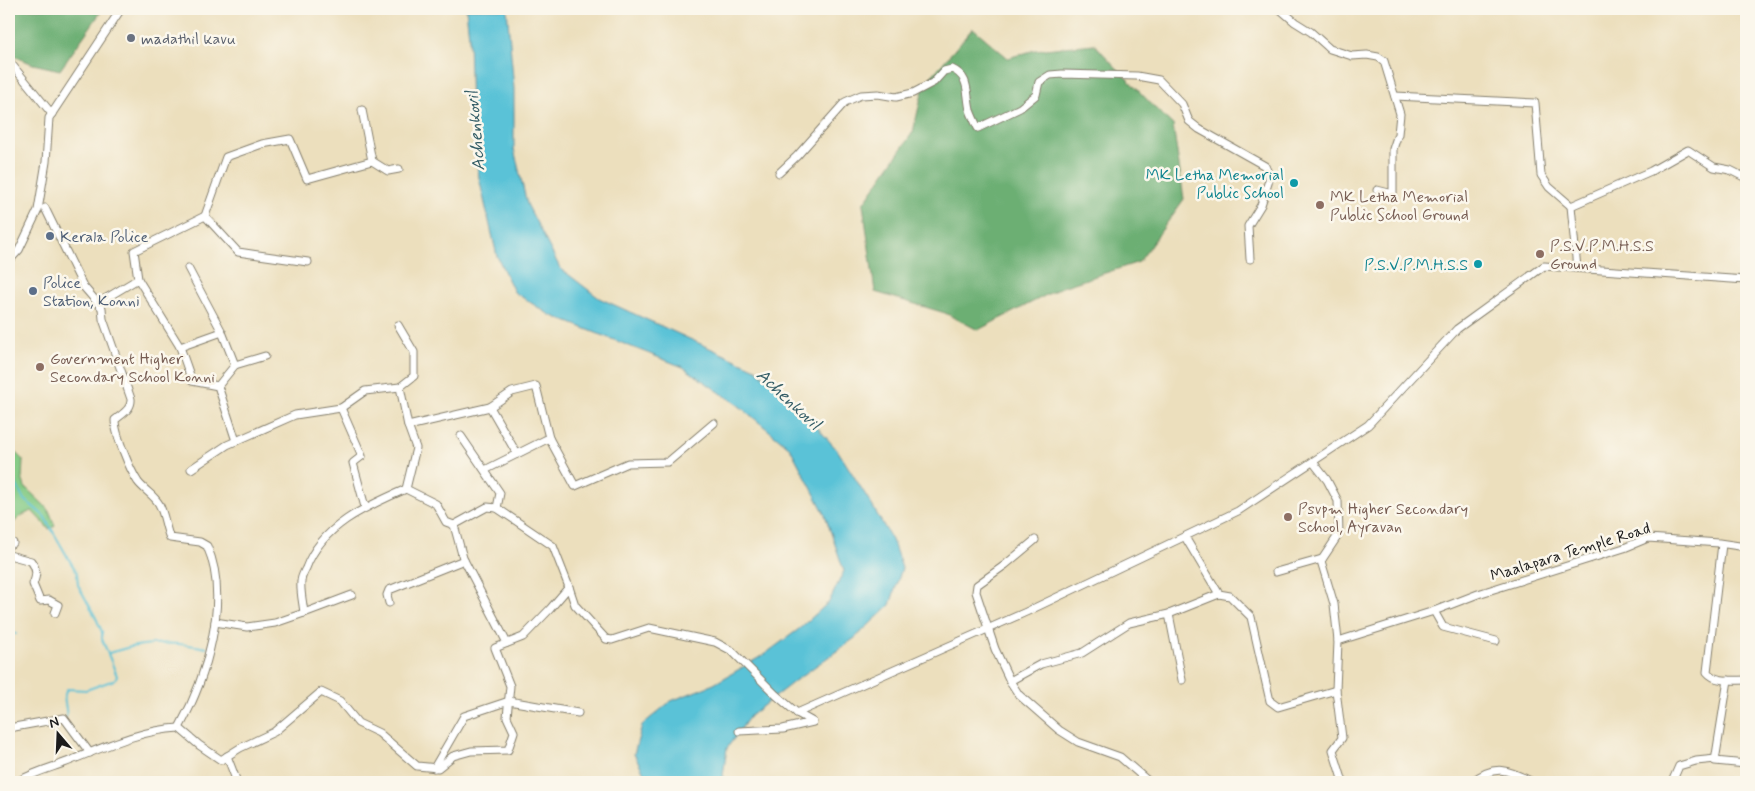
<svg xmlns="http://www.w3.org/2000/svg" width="1755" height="791" viewBox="0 0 1755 791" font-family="Mynerve,sans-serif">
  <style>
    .green { fill: #86cb86; stroke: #517451 }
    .forest { fill: #6caf73; stroke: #446648 }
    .water { fill: #5ac2d7; stroke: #3b6f7a }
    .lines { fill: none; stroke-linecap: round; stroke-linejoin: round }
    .stream { stroke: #5ac2d7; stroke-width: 2 }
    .minor-casing { stroke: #847e6c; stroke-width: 9 }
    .minor { stroke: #fff; stroke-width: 7 }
    .worship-dot { fill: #6b7280; stroke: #fbf7ec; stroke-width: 2 }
    .culture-dot { fill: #0f9aa8; stroke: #fbf7ec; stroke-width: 2 }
    .education-dot { fill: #8d6e63; stroke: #fbf7ec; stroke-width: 2 }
    .service-dot { fill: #5c6f8a; stroke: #fbf7ec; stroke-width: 2 }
    .labels { text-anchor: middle; stroke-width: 5; stroke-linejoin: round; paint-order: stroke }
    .worship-label { font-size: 16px; fill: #5b616d; stroke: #fbf7ec; text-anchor: start }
    .culture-label { font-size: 16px; fill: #0d838f; stroke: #fbf7ec; text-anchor: end }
    .education-label { font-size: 16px; fill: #785e54; stroke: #fbf7ec; text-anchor: start }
    .service-label { font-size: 16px; fill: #4e5e75; stroke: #fbf7ec; text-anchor: start }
    .street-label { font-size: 16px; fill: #1c1c1c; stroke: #fbf7ec }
    .water-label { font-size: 18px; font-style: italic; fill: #355e67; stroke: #fbf7ec }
  </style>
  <rect width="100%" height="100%" fill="#fbf7ec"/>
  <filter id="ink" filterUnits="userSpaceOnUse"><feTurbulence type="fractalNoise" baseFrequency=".02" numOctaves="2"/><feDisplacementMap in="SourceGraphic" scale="10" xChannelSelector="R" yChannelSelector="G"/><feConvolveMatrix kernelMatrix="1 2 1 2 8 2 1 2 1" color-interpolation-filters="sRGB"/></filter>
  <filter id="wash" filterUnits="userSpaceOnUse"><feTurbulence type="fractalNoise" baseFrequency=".0096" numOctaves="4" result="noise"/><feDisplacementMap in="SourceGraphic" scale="20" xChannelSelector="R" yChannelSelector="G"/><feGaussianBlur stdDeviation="1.12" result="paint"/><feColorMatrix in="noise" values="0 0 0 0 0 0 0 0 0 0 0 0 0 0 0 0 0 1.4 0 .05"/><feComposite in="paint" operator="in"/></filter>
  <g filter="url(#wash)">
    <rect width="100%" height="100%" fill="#ecdfbd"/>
    <!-- green -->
    <path class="green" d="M9,446L23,460L22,478L25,487L45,506L50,513L55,526L49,529L32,511C18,516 11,522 9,537Z"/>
    <!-- forest -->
    <g class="forest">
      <polygon points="9,9 103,9 60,70 33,64 9,54 9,39 14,36 9,24"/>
      <polygon points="973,28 1008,58 1035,50 1094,44 1155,108 1173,125 1184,199 1139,262 1062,287 978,330 945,313 875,292 863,204 913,132 924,85"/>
    </g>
    <!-- water -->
    <polygon class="water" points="466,9 507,9 514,89 514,149 527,204 560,268 599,298 756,369 802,410 838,451 870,502 892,540 902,568 890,605 855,638 796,680 750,716 727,748 722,782 649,782 634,754 642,725 671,701 714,684 765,654 799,629 829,602 844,571 824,512 790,448 738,405 683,367 550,315 514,292 497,256 479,178 471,114 469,37"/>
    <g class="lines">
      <!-- stream -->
      <g class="stream">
        <path d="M9,475L12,476L23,498L44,516L74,568L77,573L78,585L96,618L102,632V639L117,676L114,680L86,690L67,689C61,700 68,707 66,717"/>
        <polyline points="9,632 16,634"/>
        <path d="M109,653C120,650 131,646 143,645C164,642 187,644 207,648"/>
      </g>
    </g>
  </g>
  <g filter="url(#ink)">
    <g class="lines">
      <!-- minor casing -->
      <g class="minor-casing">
        <g id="minor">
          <polyline points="1280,9 1295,22 1311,32 1330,49 1352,56 1367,55 1378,57 1384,61 1400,114 1398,134 1393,149 1393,194 1377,190"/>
          <polyline points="9,61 52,114"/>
          <polyline points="1395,96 1535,103 1541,175 1549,187 1571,206"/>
          <polyline points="362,110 372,161"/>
          <path d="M779,173L797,156L845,102L861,95L878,94L896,97L913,93L934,82L944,71L952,69C970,77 966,92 970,110C972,116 975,122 978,128L1020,108L1036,95L1039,82L1050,75L1062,74L1137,76L1159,80L1182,104L1189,121L1199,129L1265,166L1270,177L1261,205L1248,226L1250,259"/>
          <path d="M45,208L83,286L102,308L103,319L131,399C132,409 122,414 115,420C115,434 130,470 138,482C144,490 154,495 159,504C165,515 165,527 170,538L200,542L207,546C231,600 206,679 179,728"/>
          <polyline points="205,216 226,157 262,144 290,139 307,179 372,161 388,171 399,169"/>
          <polyline points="9,261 19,250 38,210 46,162 49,118 121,9"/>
          <polyline points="1577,268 1571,206 1651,171 1688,150 1714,167 1730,170 1746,178"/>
          <polyline points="138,279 134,251 205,216 238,252 308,262"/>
          <polyline points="98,303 138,279 180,347 192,381 218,386 236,441"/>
          <polyline points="398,325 414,352 414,376 400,387 408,426"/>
          <polyline points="180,347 222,332 188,268"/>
          <polyline points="235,365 265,356"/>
          <polyline points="218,386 235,365 222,332"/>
          <polyline points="490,407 512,392 536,386 549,438 517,454"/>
          <polyline points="341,408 362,456 353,463 365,507"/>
          <polyline points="461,436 500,493 497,508"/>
          <polyline points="549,438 575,486 628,463 668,462 714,423"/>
          <polyline points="1313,462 1327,480 1338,501 1339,534 1321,561 1334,604 1338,641 1336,690"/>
          <polyline points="191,469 227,445 295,415 341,408 365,391 400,387"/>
          <polyline points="406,489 416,448 408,426 490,407 517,454 485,470"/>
          <polyline points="454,525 487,507 497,508 553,546 569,587"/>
          <polyline points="1185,537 1219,594"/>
          <polyline points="1035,540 1005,565 977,585 976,592 995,649 1010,681 1019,695 1059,730 1078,742 1120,757 1149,782"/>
          <path d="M1722,544L1707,672C1716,683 1733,680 1746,680"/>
          <polyline points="9,545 13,543"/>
          <path d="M9,555L31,561C37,569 37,575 33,584L40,601L49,600L58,605L55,613"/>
          <polyline points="1276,572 1322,559"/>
          <polyline points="389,603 387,595 389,590 464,560"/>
          <polyline points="1434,611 1478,594 1624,548 1648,538 1719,543 1746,547"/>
          <polyline points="304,613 352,595"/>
          <polyline points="1169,614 1219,594 1230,596 1251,617 1270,701 1278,707 1336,690 1342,738 1333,750 1343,782"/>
          <path d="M215,622L247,627L275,623L304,613C303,603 300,591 301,582C301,577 304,572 306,568C322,525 367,506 406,489L436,504L446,522L454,525L463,558L507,643"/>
          <polyline points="1338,641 1434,611 1443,627 1496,641"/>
          <polyline points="1728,680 1715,761 1746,764"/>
          <polyline points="1010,681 1041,664 1082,653 1129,623 1169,614 1182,680"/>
          <polyline points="797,713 1026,612 1238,511 1368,425 1457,329 1544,266 1746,280"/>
          <polyline points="9,728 64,718 90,753"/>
          <polyline points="227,756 237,782"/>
          <polyline points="434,768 464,716 509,701 578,713"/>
          <path d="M17,782C32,773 47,769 64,763C100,749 139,730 179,728L199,745L221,760L240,748L274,732L321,692L340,701L358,723L379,733L417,766L438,768L453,756L471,751L508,750L514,732L507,717L510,686L495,648L523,637L550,609L569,587L575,605L606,639L612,640L649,628L715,642L732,651L776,695L797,713L813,722L783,729L739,731"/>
          <path d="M1472,782C1494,764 1508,769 1532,782"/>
          <polyline points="1672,782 1679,766 1696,761 1716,759"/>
        </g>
      </g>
      <!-- minor -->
      <use href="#minor" class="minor"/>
    </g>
  </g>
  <!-- markers -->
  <circle class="worship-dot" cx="131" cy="38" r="5"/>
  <g class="culture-dot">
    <circle cx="1294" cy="183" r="5"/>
    <circle cx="1478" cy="264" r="5"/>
  </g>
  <g class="education-dot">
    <circle cx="1320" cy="205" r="5"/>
    <circle cx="1540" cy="254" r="5"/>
    <circle cx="40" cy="367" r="5"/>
    <circle cx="1288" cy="517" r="5"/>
  </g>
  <g class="service-dot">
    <circle cx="50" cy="236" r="5"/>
    <circle cx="33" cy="291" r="5"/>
  </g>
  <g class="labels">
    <!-- worship labels -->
    <g class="worship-label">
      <text x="141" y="44">madathil kavu</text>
    </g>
    <!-- culture labels -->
    <g class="culture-label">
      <text x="1284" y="180">MK Letha Memorial<tspan x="1284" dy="18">Public School</tspan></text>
      <text x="1468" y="270">P.S.V.P.M.H.S.S</text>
    </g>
    <!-- education labels -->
    <g class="education-label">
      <text x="1330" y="202">MK Letha Memorial<tspan x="1330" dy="18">Public School Ground</tspan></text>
      <text x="1550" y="251">P.S.V.P.M.H.S.S<tspan x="1550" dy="18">Ground</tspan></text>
      <text x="50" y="364">Government Higher<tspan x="50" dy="18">Secondary School Konni</tspan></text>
      <text x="1298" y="514">Psvpm Higher Secondary<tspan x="1298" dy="18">School, Ayravan</tspan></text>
    </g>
    <!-- service labels -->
    <g class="service-label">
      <text x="60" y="242">Kerala Police</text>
      <text x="43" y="288">Police<tspan x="43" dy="18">Station, Konni</tspan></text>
    </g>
    <!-- street labels -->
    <g class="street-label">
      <text transform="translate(1570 551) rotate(-17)" y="6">Maalapara Temple Road</text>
    </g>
    <!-- water labels -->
    <g class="water-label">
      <text transform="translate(475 131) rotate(-95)" y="6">Achenkovil</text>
      <text transform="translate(789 399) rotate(43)" y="6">Achenkovil</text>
    </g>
  </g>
  <!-- margin -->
  <rect width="1755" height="791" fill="none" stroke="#fbf7ec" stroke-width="30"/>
  <!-- north arrow -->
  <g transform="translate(58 734) rotate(341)" stroke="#fbf7ec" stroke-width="4" paint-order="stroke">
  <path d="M0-4L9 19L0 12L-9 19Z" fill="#1c1c1c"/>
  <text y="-8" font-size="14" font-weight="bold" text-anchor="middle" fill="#1c1c1c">N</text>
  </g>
</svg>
